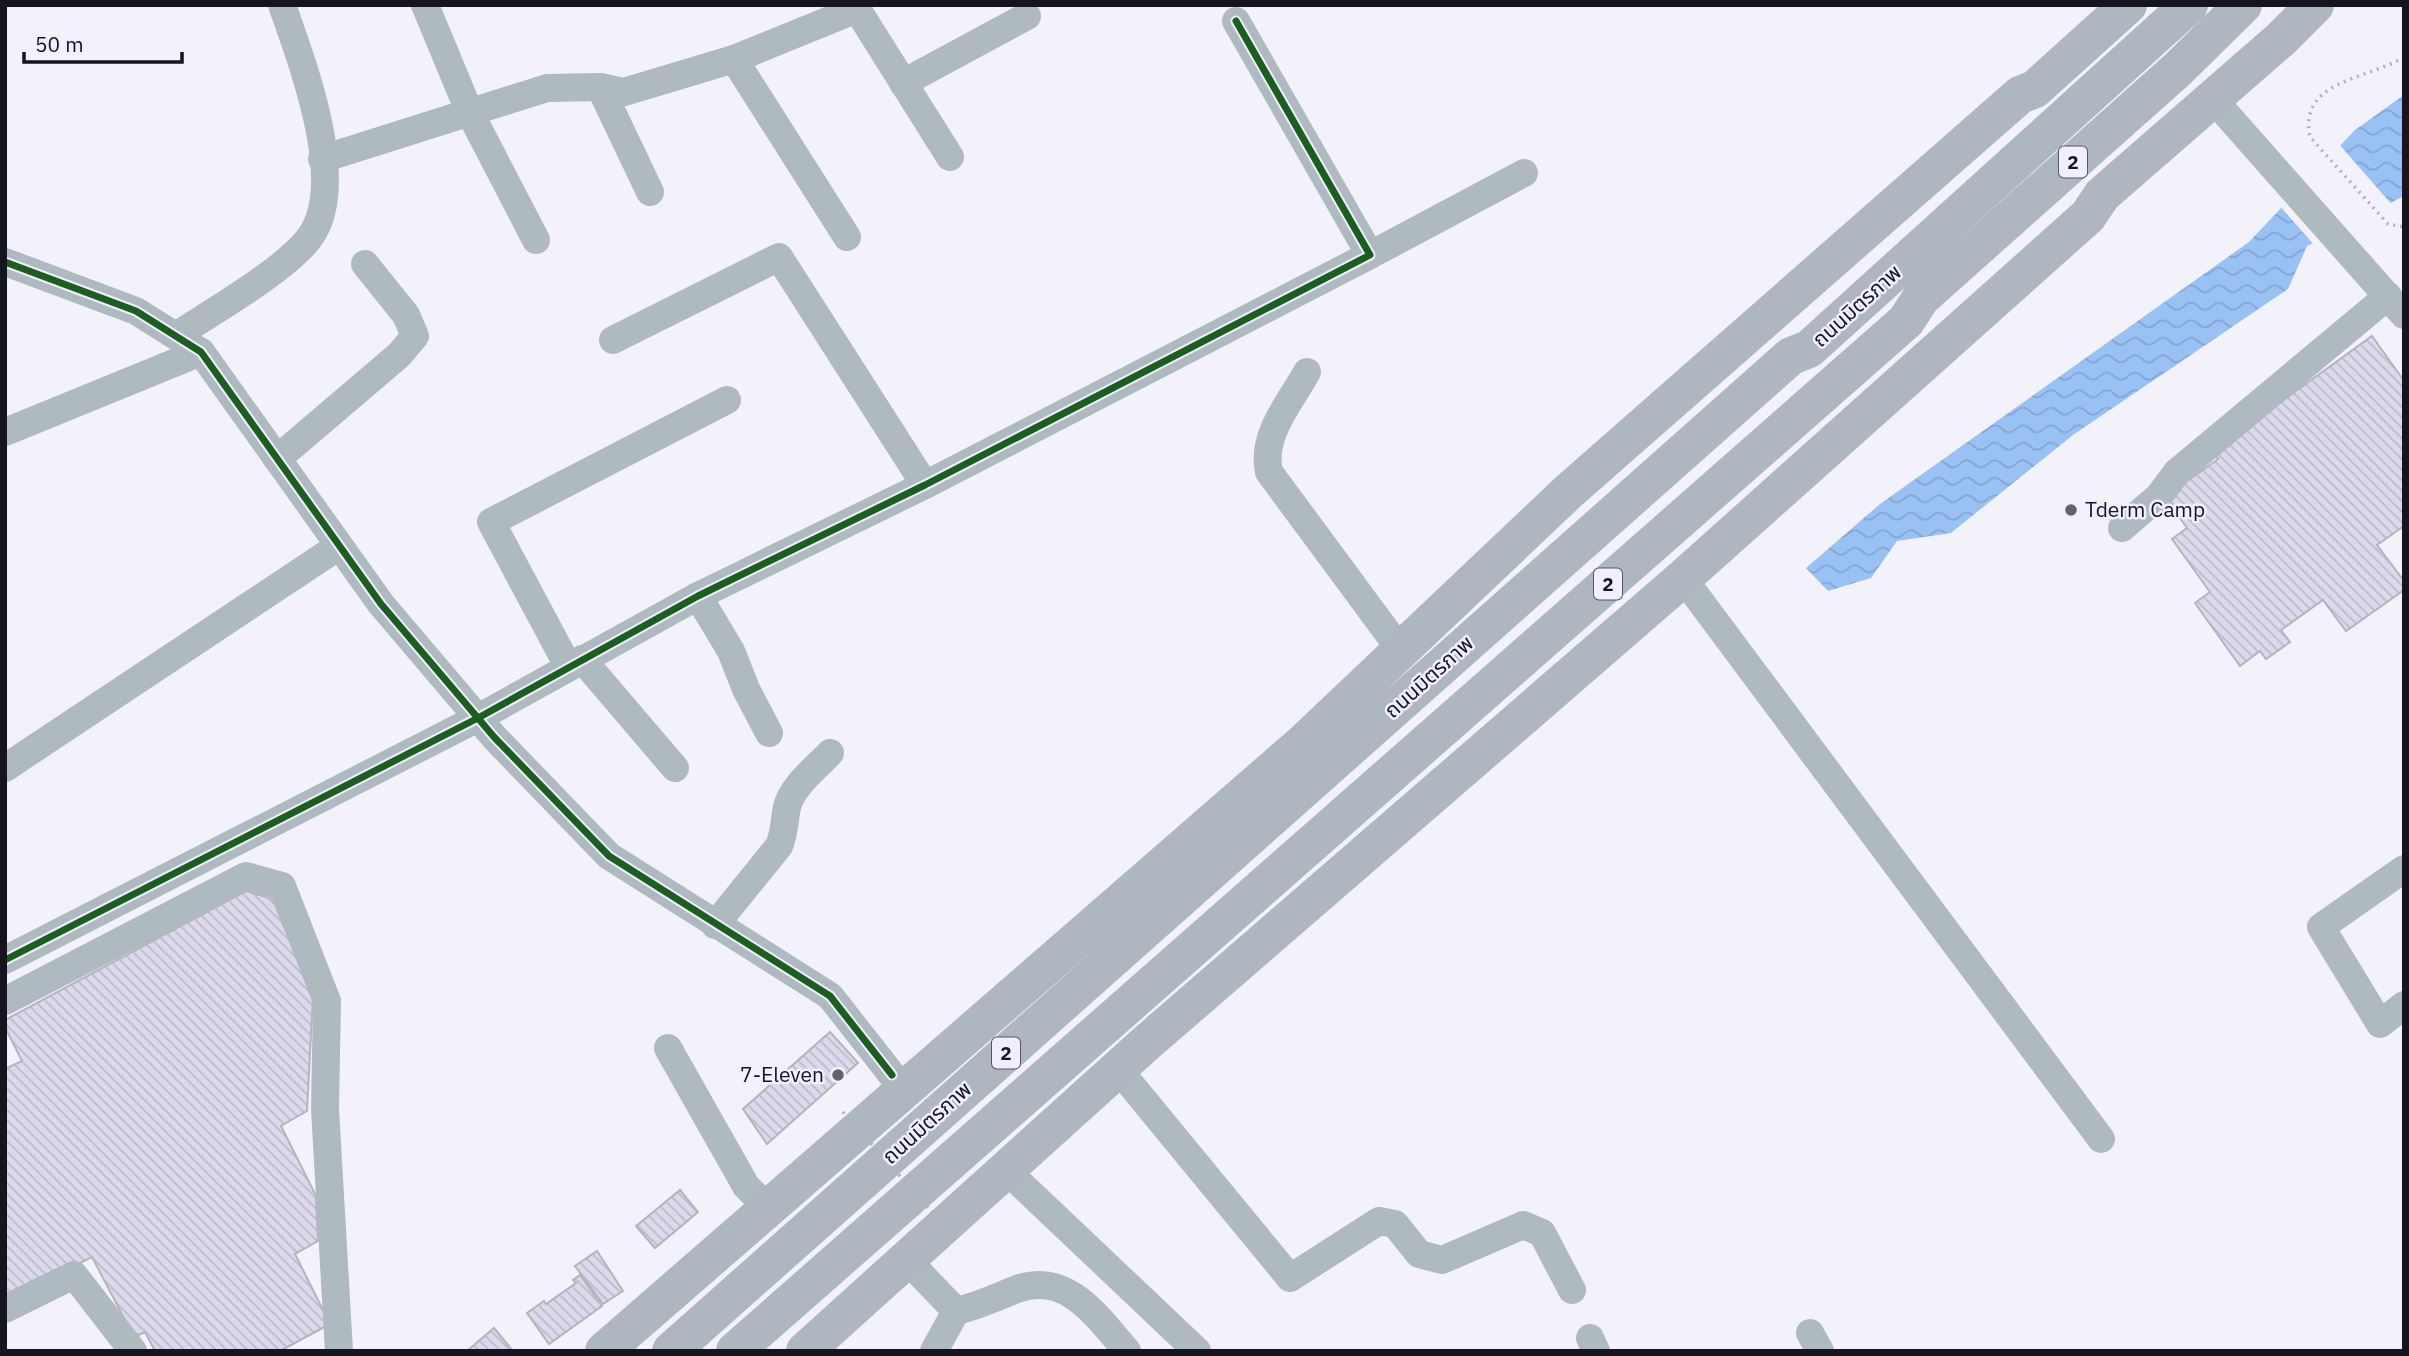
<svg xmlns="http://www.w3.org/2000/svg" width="2409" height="1356" viewBox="0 0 2409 1356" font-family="'IBM Plex Sans','Noto Sans Thai',sans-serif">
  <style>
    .water { fill: url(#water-waves) }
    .pier { fill: #f3f2fb }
    .building { fill: url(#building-back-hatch); stroke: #b5b3bc; stroke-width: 2 }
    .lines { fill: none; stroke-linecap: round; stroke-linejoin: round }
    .path { stroke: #adb3ba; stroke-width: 3.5; stroke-dasharray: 2 5; stroke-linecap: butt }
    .minor { stroke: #afbac0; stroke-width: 28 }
    .highway { stroke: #aeb6bf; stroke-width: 38 }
    .path-bridge { stroke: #adb3ba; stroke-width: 3.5; stroke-dasharray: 2 5; stroke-linecap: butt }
    .cycleway-casing { stroke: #f0eeff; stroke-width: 11 }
    .cycleway { stroke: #1b5e20; stroke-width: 7 }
    .poi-dot { fill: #63626b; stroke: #f0eeff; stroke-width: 2.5 }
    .labels { text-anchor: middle; stroke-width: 5; stroke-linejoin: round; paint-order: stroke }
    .shield { fill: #f0eeff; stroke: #575562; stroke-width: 2 }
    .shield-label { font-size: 19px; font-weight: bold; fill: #16141e }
    .street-label { font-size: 21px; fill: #16141e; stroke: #f0eeff }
    .poi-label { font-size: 21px; fill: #16141e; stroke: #f0eeff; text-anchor: start }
  </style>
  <defs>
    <pattern id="water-waves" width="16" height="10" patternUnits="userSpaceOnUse" patternTransform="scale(1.75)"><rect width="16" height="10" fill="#9ac1f4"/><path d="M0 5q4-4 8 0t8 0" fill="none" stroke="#84a5d1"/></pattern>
    <pattern id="building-back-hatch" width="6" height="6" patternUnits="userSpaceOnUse" patternTransform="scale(1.75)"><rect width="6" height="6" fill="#ddd9ed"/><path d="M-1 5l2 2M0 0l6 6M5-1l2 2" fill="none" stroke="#bdb9cb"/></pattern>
  </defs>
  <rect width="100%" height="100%" fill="#f3f2fb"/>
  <!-- water -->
  <polygon class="water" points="2404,95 2404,196 2307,246 2288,289 2073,435 1951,533 1897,541 1871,578 1828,591 1806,568 1880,504 2249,242 2355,130"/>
  <!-- pier -->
  <polygon class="pier" points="2338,143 2393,206 2315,246 2279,205"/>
  <!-- building -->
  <g class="building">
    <polygon points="2372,336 2404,381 2404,526 2377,545 2404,581 2404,590 2346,631 2323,600 2281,630 2290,642 2266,659 2260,651 2240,666 2195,603 2210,592 2172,539 2187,528 2165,497 2218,459 2213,451"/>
    <polygon points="246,891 273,899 313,996 307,1111 281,1126 316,1196 318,1241 295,1254 330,1324 280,1351 155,1351 145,1332 134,1337 92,1257 5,1300 5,1069 22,1061 5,1027 5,1020"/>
    <polygon points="830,1032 858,1063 767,1144 743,1109"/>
    <polygon points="680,1190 698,1212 655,1248 636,1226"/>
    <polygon points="597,1251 623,1291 603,1304 575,1266"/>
    <polygon points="580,1275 602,1306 549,1344 527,1313 544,1301 546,1304 576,1283 573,1280"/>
    <polygon points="494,1328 513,1351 467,1351"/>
  </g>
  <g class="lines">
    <!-- path -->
    <path class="path" d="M2404,57C2367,80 2298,80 2310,137L2388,224L2404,227"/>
    <!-- minor -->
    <g class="minor">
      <polyline points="425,5 469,111 536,240"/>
      <polyline points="734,59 847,237"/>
      <polyline points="903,83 1027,16"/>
      <polyline points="600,87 650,192"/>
      <polyline points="2213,99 2404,315"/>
      <polyline points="322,159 547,88 600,87 624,92 734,59 857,9 950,157"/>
      <polyline points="1370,255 1524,173"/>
      <polyline points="5,262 136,311 201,352 381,604 494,737 609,856 830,996 892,1075"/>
      <path d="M177,335C212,312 287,269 310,237C349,184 302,62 282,5"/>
      <polyline points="613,340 779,257 925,485"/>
      <path d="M1307,372C1289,404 1261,435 1269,472L1402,652"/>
      <polyline points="5,432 201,352"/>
      <polyline points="277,459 399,355 415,336 406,315 365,264"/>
      <polyline points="2122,528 2159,496 2177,472 2388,296"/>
      <polyline points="1683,578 2101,1139"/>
      <polyline points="698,596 731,651 746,689 769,733"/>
      <polyline points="582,659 675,768"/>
      <polyline points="568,666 491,522 727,400"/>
      <polyline points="5,768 339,546"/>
      <polyline points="2404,869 2321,927 2380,1024 2404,1005"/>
      <path d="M715,925L779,846C785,832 784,821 787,807C792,786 816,768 830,753"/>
      <polyline points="5,960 478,718 698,596 925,485 1370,255 1236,21"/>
      <polyline points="5,1001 246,876 282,886 327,1001 325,1109 339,1351"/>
      <polyline points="668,1048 746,1186 766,1206"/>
      <polyline points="1118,1069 1290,1278 1379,1221 1395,1224 1419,1254 1442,1260 1523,1225 1542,1233 1572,1290"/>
      <polyline points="1005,1169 1197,1351"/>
      <path d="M907,1260L956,1311C979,1306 996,1297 1017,1289C1068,1271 1097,1317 1127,1351"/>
      <polyline points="5,1309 74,1275 133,1351"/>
      <polyline points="1810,1333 1820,1351"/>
      <polyline points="1590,1338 1596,1351"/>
      <polyline points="934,1351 956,1311"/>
    </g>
    <!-- highway -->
    <g class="highway">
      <polyline points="604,1351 1303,743 1569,491 2020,95 2035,89 2128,5"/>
      <polyline points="671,1351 1791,356 1809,349 2189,5"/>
      <polyline points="735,1351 1906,321 1921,298 2178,69 2243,5"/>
      <polyline points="805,1351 1144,1045 1683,578 2088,216 2102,195 2281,39 2315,5"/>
    </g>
    <!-- path-bridge -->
    <polyline class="path-bridge" points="843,1112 958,1241"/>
    <!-- cycleway casing -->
    <g class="cycleway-casing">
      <g id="cycleway">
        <polyline points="5,262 136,311 201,352 381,604 494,737 609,856 830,996 892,1075"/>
        <polyline points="5,960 478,718 698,596 925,485 1370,255 1236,21"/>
      </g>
    </g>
    <!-- cycleway -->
    <use href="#cycleway" class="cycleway"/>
  </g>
  <!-- markers -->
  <g class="poi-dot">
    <circle cx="2071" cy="510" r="7"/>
    <circle cx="838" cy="1075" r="7"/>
  </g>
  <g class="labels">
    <!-- shield labels -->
    <g class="shield">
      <rect x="2059" y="146.5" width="28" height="31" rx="5"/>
      <rect x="1594" y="568.5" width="28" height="31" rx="5"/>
      <rect x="992" y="1037.5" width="28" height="31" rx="5"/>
    </g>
    <g class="shield-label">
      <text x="2073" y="169">2</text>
      <text x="1608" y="591">2</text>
      <text x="1006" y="1060">2</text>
    </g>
    <!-- street labels -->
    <g class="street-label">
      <text transform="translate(1857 306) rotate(-42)" y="7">ถนนมิตรภาพ</text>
      <text transform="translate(1429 677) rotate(-42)" y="7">ถนนมิตรภาพ</text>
      <text transform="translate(927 1123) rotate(-42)" y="7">ถนนมิตรภาพ</text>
    </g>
    <!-- poi labels -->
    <g class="poi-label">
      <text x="2085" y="517">Tderm Camp</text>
      <text x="824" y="1082" text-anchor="end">7-Eleven</text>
    </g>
  </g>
  <!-- border -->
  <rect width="2409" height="1356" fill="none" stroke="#16141e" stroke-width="14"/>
  <!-- scale -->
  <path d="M24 52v10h158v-10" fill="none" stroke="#16141e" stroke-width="3.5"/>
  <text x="35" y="52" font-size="21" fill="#16141e" stroke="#f0eeff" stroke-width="5" paint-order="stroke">50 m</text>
</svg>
